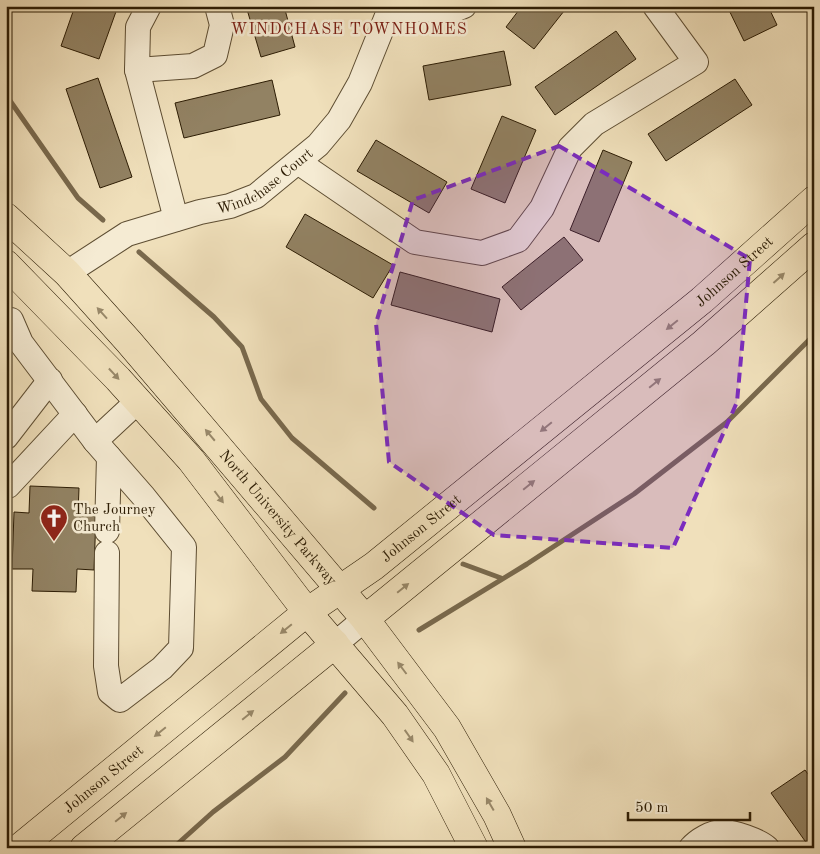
<svg xmlns="http://www.w3.org/2000/svg" width="820" height="854" viewBox="0 0 820 854" font-family="'Old Standard TT',serif">
  <style>
    .lines { fill: none; stroke-linecap: round; stroke-linejoin: round }
    .stream { stroke: #79694d; stroke-width: 5 }
    .building { fill: #928263; stroke: #2c1c04 }
    .minor-casing { stroke: #5d4d32; stroke-width: 26 }
    .major-casing { stroke: #2c1c04; stroke-width: 29 }
    .minor { stroke: #f5ebd3; stroke-width: 24 }
    .major { stroke: #f0e0bb; stroke-width: 28 }
    .oneway { fill: #988869 }
    .marked { fill: #7b2cbf; fill-opacity: 0.2; stroke: #7b2cbf; stroke-width: 4; stroke-dasharray: 10 6; stroke-linejoin: round }
    .labels { text-anchor: middle; stroke-width: 5; stroke-linejoin: round; paint-order: stroke }
    .street-label { font-size: 15px; fill: #2c1c04; stroke: #f5ebd3 }
    .poi-label { font-size: 15px; fill: #2c1c04; stroke: #f5ebd3; text-anchor: start }
    .neighbourhood-label { font-size: 16px; letter-spacing: 1px; fill: #7a1f14; stroke: #f5ebd3 }
  </style>
  <rect width="100%" height="100%" fill="#f0e0bb"/>
  <filter id="stains"><feTurbulence type="fractalNoise" baseFrequency=".004" numOctaves="4"/><feColorMatrix values="0 0 0 0 .2 0 0 0 0 .09 0 0 0 0 .02 0 0 0 .5 -.17"/></filter>
  <radialGradient id="worn" r=".72"><stop offset=".6" stop-color="#630" stop-opacity="0"/><stop offset="1" stop-color="#630" stop-opacity=".3"/></radialGradient>
  <g class="lines">
    <!-- stream -->
    <g class="stream">
      <polyline points="6,95 78,198 103,220"/>
      <polyline points="139,252 214,317 242,347 261,399 292,438 374,508"/>
      <polyline points="463,564 501,578"/>
      <polyline points="419,630 527,564 634,494 727,422 814,335"/>
      <polyline points="173,848 213,812 285,757 345,693"/>
    </g>
  </g>
  <!-- building -->
  <g class="building">
    <polygon points="75,6 118,6 99,59 61,46"/>
    <polygon points="246,6 284,6 295,47 261,57"/>
    <polygon points="522,6 568,6 534,49 506,27"/>
    <polygon points="727,6 768,6 777,25 744,41"/>
    <polygon points="616,31 636,59 555,115 535,87"/>
    <polygon points="504,51 511,85 429,100 423,66"/>
    <polygon points="98,78 132,177 100,188 66,89"/>
    <polygon points="735,79 752,105 666,161 648,134"/>
    <polygon points="272,80 280,115 184,138 175,103"/>
    <polygon points="502,116 536,130 505,203 471,189"/>
    <polygon points="376,140 447,182 429,213 357,171"/>
    <polygon points="603,150 632,162 599,242 570,230"/>
    <polygon points="305,214 393,265 373,298 286,247"/>
    <polygon points="564,237 583,260 521,310 502,287"/>
    <polygon points="400,272 500,299 492,332 391,305"/>
    <polygon points="30,486 79,488 78,514 96,515 94,570 77,569 76,592 32,591 33,569 12,569 14,512 29,513"/>
    <polygon points="805,770 814,782 814,848 810,848 771,793"/>
  </g>
  <g class="lines">
    <!-- minor casing -->
    <g class="minor-casing">
      <g id="minor">
        <polyline points="149,6 138,27 137,70 176,219"/>
        <polyline points="392,8 452,11 464,6"/>
        <polyline points="137,70 193,66 215,55 222,25 217,6"/>
        <polyline points="298,162 415,242 482,253 518,240 542,208 570,148 594,124 696,62 655,6"/>
        <path id="s1" d="M67,273L127,234L200,212L230,206L256,196L318,145L339,120L360,83L391,6"/>
        <polyline points="11,320 21,343 95,441 144,497 184,547 181,648 162,668 120,700 110,692 106,666 107,553"/>
        <polyline points="6,437 50,380"/>
        <polyline points="95,441 138,401"/>
        <polyline points="6,486 8,486 75,414"/>
        <polyline points="107,531 109,457"/>
        <polyline points="335,644 365,619"/>
        <path d="M691,848C698,840 712,832 722,832C732,831 760,841 767,848"/>
      </g>
    </g>
    <!-- major casing -->
    <g class="major-casing">
      <g id="major">
        <path id="s2" d="M6,217L67,273L129,342L365,619L447,728L497,815L512,848"/>
        <polyline points="6,264 118,379 191,460 307,612 395,715 436,774 474,848"/>
        <polyline points="365,619 704,343 814,246"/>
        <path id="s3" d="M19,848L307,612L374,566L702,300L814,200"/>
        <polyline points="84,848 335,644"/>
      </g>
    </g>
    <!-- minor -->
    <use href="#minor" class="minor"/>
    <!-- major -->
    <use href="#major" class="major"/>
  </g>
  <!-- one-way arrows -->
  <defs><path id="oneway-solid" d="M-6-.8H1V-3.2L6.5 0L1 3.2V.8H-6Z" transform="scale(1.25)"/></defs>
  <g class="oneway">
    <use href="#oneway-solid" transform="translate(779 278) rotate(-42)"/>
    <use href="#oneway-solid" transform="translate(102 313) rotate(-132)"/>
    <use href="#oneway-solid" transform="translate(672 325) rotate(141)"/>
    <use href="#oneway-solid" transform="translate(114 374) rotate(47)"/>
    <use href="#oneway-solid" transform="translate(655 383) rotate(-39)"/>
    <use href="#oneway-solid" transform="translate(546 427) rotate(141)"/>
    <use href="#oneway-solid" transform="translate(210 435) rotate(-130)"/>
    <use href="#oneway-solid" transform="translate(529 485) rotate(-39)"/>
    <use href="#oneway-solid" transform="translate(219 497) rotate(53)"/>
    <use href="#oneway-solid" transform="translate(403 588) rotate(-39)"/>
    <use href="#oneway-solid" transform="translate(286 629) rotate(141)"/>
    <use href="#oneway-solid" transform="translate(402 668) rotate(-127)"/>
    <use href="#oneway-solid" transform="translate(248 715) rotate(-39)"/>
    <use href="#oneway-solid" transform="translate(160 732) rotate(141)"/>
    <use href="#oneway-solid" transform="translate(409 736) rotate(55)"/>
    <use href="#oneway-solid" transform="translate(490 804) rotate(-120)"/>
    <use href="#oneway-solid" transform="translate(121 817) rotate(-39)"/>
  </g>
  <!-- marked area -->
  <path class="marked" d="M559,146L750,259L737,402L673,548L494,535L389,462L376,323L413,200Z"/>
  <!-- icons -->
  <defs>
    <g id="church-pin" transform="scale(1.4375)"><path d="M0 17L-7.5 6A9.5 9.5 0 1 1 7.5 6Z" fill="#8f2418" stroke="#f5ebd3"/><path d="M-1.2-6h2.4v3.5h3.3v2.4h-3.3V6h-2.4V-.1h-3.3v-2.4h3.3Z" fill="#fff"/></g>
  </defs>
  <g fill-rule="evenodd">
    <use href="#church-pin" x="54" y="518"/>
  </g>
  <g class="labels">
    <!-- street labels -->
    <g class="street-label">
      <text dy="5" stroke="none"><textPath href="#s1" startOffset="221">Windchase Court</textPath></text>
      <text dy="5" stroke="none"><textPath href="#s3" startOffset="919">Johnson Street</textPath></text>
      <text dy="5" stroke="none"><textPath href="#s2" startOffset="406">North University Parkway</textPath></text>
      <text dy="5" stroke="none"><textPath href="#s3" startOffset="514">Johnson Street</textPath></text>
      <text dy="5" stroke="none"><textPath href="#s3" startOffset="109">Johnson Street</textPath></text>
    </g>
    <!-- poi labels -->
    <g class="poi-label">
      <text x="73" y="514">The Journey<tspan x="73" dy="17">Church</tspan></text>
    </g>
    <!-- neighbourhood labels -->
    <g class="neighbourhood-label">
      <text x="349" y="34">WINDCHASE TOWNHOMES</text>
    </g>
  </g>
  <!-- margin -->
  <rect width="820" height="854" fill="none" stroke="#f0e0bb" stroke-width="25"/>
  <rect x="8" y="8" width="805" height="839" fill="none" stroke="#2c1c04" stroke-width="2.5"/>
  <rect x="12" y="12" width="795" height="829" fill="none" stroke="#2c1c04"/>
  <!-- scale -->
  <path d="M628 812v8h122v-8" fill="none" stroke="#2c1c04" stroke-width="2.5"/>
  <text x="635" y="812" font-size="15" fill="#2c1c04" stroke="#f5ebd3" stroke-width="4" paint-order="stroke">50 m</text>
  <rect width="100%" height="100%" filter="url(#stains)"/>
  <rect width="100%" height="100%" fill="url(#worn)"/>
</svg>
